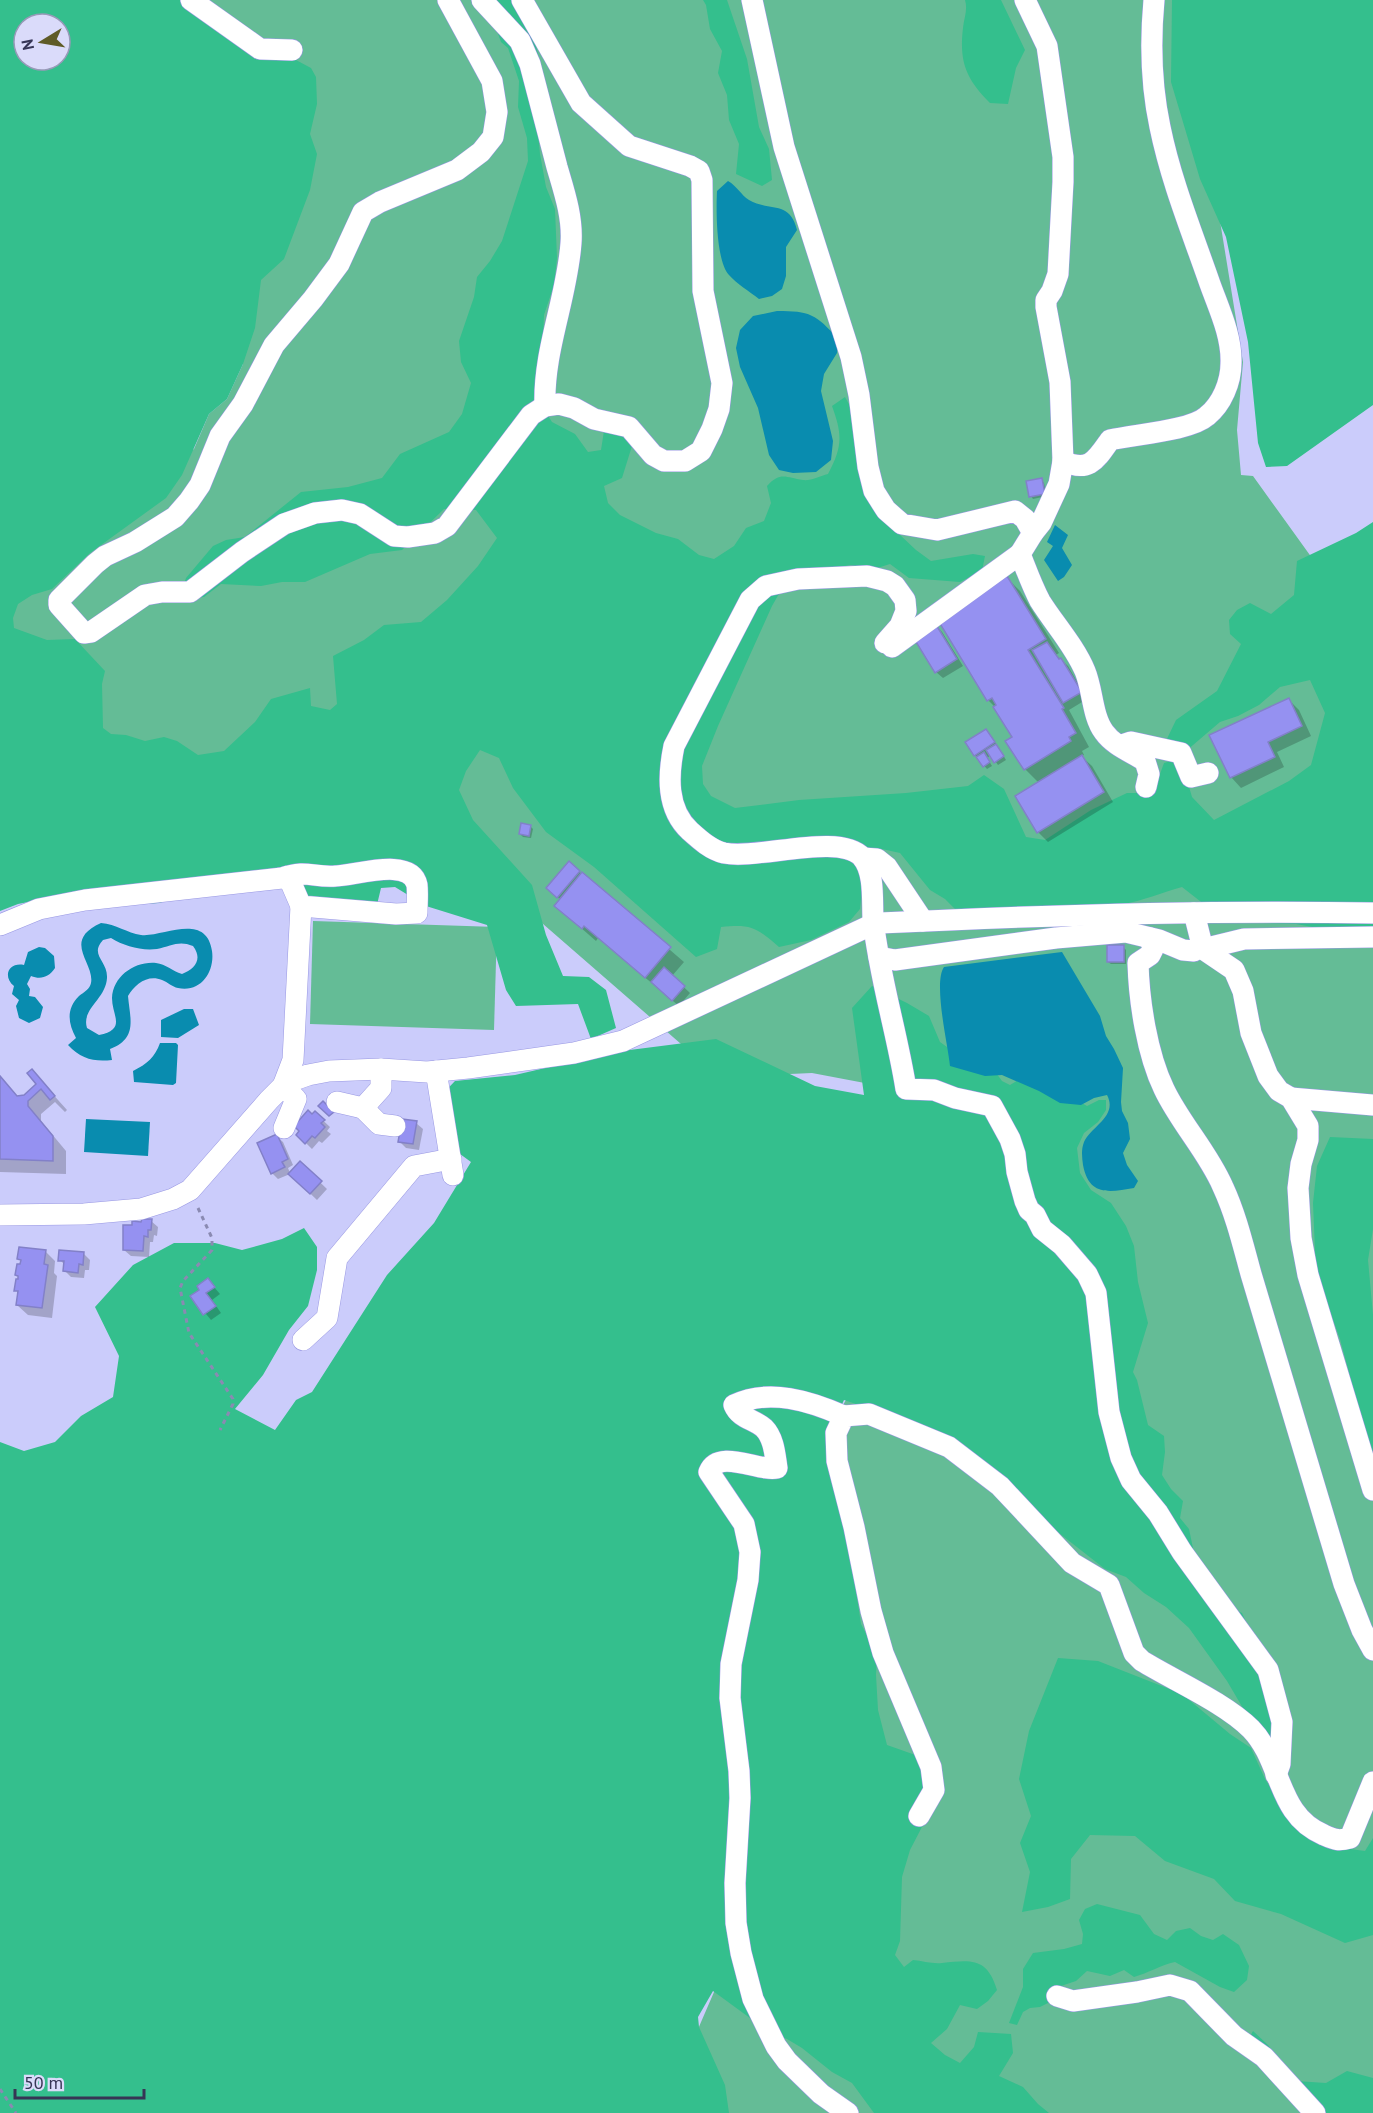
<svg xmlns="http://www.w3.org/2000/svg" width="1373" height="2113" viewBox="0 0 1373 2113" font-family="'PT Sans',sans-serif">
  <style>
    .green { fill: #64bc96 }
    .forest { fill: #34bf8d; fill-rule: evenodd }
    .water { fill: #098caf; fill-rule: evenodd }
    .shadow { fill: #0003 }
    .building { fill: #9591f1; stroke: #8280c8; stroke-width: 1.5 }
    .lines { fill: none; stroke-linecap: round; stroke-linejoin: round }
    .minor-casing { stroke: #9998e3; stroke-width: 22 }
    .path { stroke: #8a8ab2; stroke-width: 3; stroke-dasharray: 4.5 4.5; stroke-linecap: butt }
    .minor { stroke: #fff; stroke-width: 21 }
  </style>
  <rect width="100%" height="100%" fill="#cbccfb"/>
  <!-- green -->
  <g class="green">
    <polygon points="116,0 1184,0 1243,362 1237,430 1241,475 1253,476 1312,558 1373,620 1373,2113 726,2113 695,2036 727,1962 837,1415 915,1285 870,1084 812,1073 719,1077 375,778 0,825 0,573 194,449 209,414 227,399 243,364"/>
    <polygon points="313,921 497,927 494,1030 310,1024"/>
  </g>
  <!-- forest -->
  <g class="forest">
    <path d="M0,0H183L311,68L316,77L317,104L310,134L317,154L310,190L284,259L261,280L255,328L243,364L227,399L209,414L182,475L166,498L90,553L52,589L32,595L18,604L13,618L14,628L47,640L75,639L105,671L102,684L103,728L111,734L126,735L145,741L164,737L177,741L198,755L224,751L255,722L271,699L310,688L311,706L330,710L337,704L333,656L364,640L384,625L421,622L447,600L478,566L497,538L476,510L444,509L402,550L370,554L305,582H282L261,586L221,584L204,597L188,599L181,593L186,578L213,546L226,540L245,537L301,492L348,487L382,478L400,454L449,432L462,414L471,383L461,362L459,341L474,297L477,277L490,261L502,241L528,161L527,138L518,107L519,81L508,48L501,42L486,0H517L535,42L542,71L537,123L540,154L546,187L555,209L557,258L554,285L544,315L543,339L538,360L536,397L552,422L575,434L588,452L601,450L604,431H619L632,446L622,478L604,486L608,503L620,515L656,533L678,539L699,555L714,559L734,546L746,528L764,521L771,503L767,486C781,471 786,478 803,480C811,481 820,476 828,474C842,447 843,436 832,406L845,397L856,417L883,519L916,550L931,561L973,554L985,556L982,571L960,582L909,578L890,564L871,570L851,565L830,569L792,571L772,606L718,726L702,766L703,784L711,796L735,808L799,800L906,793L968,786L984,775L1004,789L1026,837L1045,840L1091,810L1127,793H1153L1164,763L1171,761L1184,770L1192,797L1214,820L1289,781L1311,765L1325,713L1310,680L1280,687L1259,705L1238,716L1220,722L1186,751L1165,743L1176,720L1217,691L1241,644L1230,634L1229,620L1237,610L1250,603L1271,614L1294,595L1297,561L1356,533L1373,522V932L1334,931L1296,924L1263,923L1238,919L1205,905L1182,887C1164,892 1142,901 1124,904C1068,911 1012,905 956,910L945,899L930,890L900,853L882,849L874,853L863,879L860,909L849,922L811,940L779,947C756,927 751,924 721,927L717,949L696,957L594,867L546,832L513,788L499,758L480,750L466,771L459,790L473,820L532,885L546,935L563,976L589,977L606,990L616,1028L591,1039L578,1004L516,1006L506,990L487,925L426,906L395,887L381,888L375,913L350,921L334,910L305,912L285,866L194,887L160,903L121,905L94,889L18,904L0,911ZM24,24H60V60H24Z"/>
    <polygon points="703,0 727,0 747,59 759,127 769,149 772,180 762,186 736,174 739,144 729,120 727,95 718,73 722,51 710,29 706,5"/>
    <path d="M965,0H1001L1025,50L1016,68L1008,104L990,103C966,79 959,62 963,28C964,18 968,10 965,0Z"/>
    <polygon points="1172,0 1373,0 1373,405 1287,466 1266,467 1258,443 1248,342 1226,237 1200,179 1171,82"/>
    <path d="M872,986L907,1003L929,1016L940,1042L964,1059L991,1066L1002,1081L1010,1085L1030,1073L1087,1106L1099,1100H1106V1110L1098,1122L1084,1133L1077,1148L1080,1173L1091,1190L1111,1203L1126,1226L1134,1246L1138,1282L1148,1323L1133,1372L1137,1380L1148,1425L1164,1436L1165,1452L1162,1475L1171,1489L1183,1501L1180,1518L1189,1529L1194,1553L1231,1608L1242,1613L1251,1633L1268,1684L1274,1747L1247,1715L1227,1681L1189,1628L1166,1607L1144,1593L1126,1577L1105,1569L1050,1526L1032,1506L865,1407L844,1400L828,1434L846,1524L861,1624L877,1655L876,1675L878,1710L887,1745L921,1757L928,1777L923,1825L910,1850L902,1877L900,1941L895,1955L904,1967L913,1960C923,1961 932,1964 942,1963C971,1960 987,1957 997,1990L988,2001L977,2009L960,2005L947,2029L931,2043L945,2055L960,2063L974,2047L978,2032L1011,2034L1013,2053L999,2076L1023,2087L1038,2104L1049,2113H874L852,2083L832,2072L802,2048L787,2039L769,2032L713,1991L698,2017L699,2027L725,2085L729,2113H0V1442L24,1451L55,1442L81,1416L113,1397L119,1356L95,1307L133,1265L174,1243H215L242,1250L282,1239L304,1228L317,1247V1270L308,1306L289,1330L263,1375L235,1409L275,1430L296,1400L312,1392L387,1275L434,1223L471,1162L445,1143L432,1105L455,1081L515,1075L614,1052L716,1039L815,1086L864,1095L852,1008Z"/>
    <polygon points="1330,1137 1373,1139 1373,1229 1368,1260 1373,1315 1373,1463 1340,1339 1316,1274 1313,1203 1317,1166"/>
    <polygon points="1058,1658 1098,1661 1182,1694 1230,1734 1251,1748 1265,1779 1295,1825 1335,1847 1365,1851 1373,1838 1373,1935 1345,1943 1281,1914 1235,1901 1214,1879 1165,1861 1135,1836 1090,1835 1071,1859 1070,1899 1048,1907 1022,1912 1030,1872 1020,1843 1031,1816 1019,1779 1029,1731"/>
    <path d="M1097,1904L1140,1915L1154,1934L1167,1940L1176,1931L1190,1928L1201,1936L1213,1940L1223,1934L1239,1945L1249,1966L1247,1980L1234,1992L1220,1987L1175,1962C1161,1965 1148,1973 1134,1977L1124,1970L1110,1976L1087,1971L1076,1981L1061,1986L1048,2003L1040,2007L1030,2008L1023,2012L1017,2025L1009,2023L1023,1987V1969L1033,1953L1064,1949L1082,1944L1083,1934L1079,1920L1085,1909Z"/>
    <polygon points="1253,2031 1268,2045 1296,2081 1326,2083 1347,2071 1373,2078 1373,2113 1325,2113 1245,2046"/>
  </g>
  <!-- water -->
  <g class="water">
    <path d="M728,181C737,186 741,195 749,200C770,212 790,200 797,230L786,247V276L782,289L772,296L759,299C749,291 737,284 729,275C716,261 716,210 717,191Z"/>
    <path d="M777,311C810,311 816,314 838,339L837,353L824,374L821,391L833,441L831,460L816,472L793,473L779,470L769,455L758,408L740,367L736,348L740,330L753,316Z"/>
    <polygon points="1055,525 1068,535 1062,548 1072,565 1064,577 1058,581 1044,560 1053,546 1047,542"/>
    <path d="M101,923C116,924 127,933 141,935C161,938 206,911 212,951C215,971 201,993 178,988C172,987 168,982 162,980C148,974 135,984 128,996C130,1019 138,1038 110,1049L112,1060C94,1062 81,1059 68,1045L76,1038C68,1023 66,1009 79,996C84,992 90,989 91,983C95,963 61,941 101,923ZM111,938C124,946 141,951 157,949C171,946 179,940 193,946C203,959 195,969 182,974C172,971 166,964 156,963C135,961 113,976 112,998C112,1016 127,1029 99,1035L87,1028C81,1009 106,999 107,978C108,961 89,955 103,940Z"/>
    <path d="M39,947L45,948L54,956L55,968C49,977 41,980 31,976L27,984L30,989L29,996L35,997L43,1007L40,1018L29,1023L19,1018L16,1006L19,1000L12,994L14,986C2,976 9,962 24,965L28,952Z"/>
    <path d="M1062,952L1100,1016L1106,1036L1114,1049L1123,1068L1121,1102L1122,1111L1128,1123L1130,1139L1123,1153L1127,1165L1138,1181L1134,1188C1110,1192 1089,1197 1083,1165C1082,1157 1081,1150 1084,1142C1092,1126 1118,1116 1107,1095L1094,1098L1081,1105L1060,1103L1039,1091L1002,1075L985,1076L950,1066C948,1045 933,983 944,967Z"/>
    <polygon points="184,1009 193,1009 199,1025 178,1038 161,1037 161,1020"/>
    <path d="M160,1043H176L178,1045L176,1083L173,1085L134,1082L133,1071C147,1064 155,1057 160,1043Z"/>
    <polygon points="86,1119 150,1122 148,1156 84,1152"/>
  </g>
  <!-- shadow -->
  <g class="shadow">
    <polygon points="1041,480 1044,483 1047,496 1033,499 1031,496"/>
    <polygon points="1007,578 1020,591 1059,653 1056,655 1068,666 1087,699 1069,710 1089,747 1082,751 1084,755 1081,756 1092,766 1113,802 1048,842 1038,832 1039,783 1025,769 1014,738 995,707 988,700"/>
    <polygon points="935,625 942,632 963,666 943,678 936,672"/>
    <polygon points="1289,700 1299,710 1311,736 1277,752 1284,767 1241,788 1231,777"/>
    <polygon points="985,731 992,737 1006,760 998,765 991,755 987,758 992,766 987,769 975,755"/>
    <polygon points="530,826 533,829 531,838 523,837 520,834"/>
    <polygon points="569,863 684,962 672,976 690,993 679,1006 598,938 596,941 556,906 561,900 554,894"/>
    <polygon points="1123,947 1126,950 1126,964 1111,964 1108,962"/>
    <polygon points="32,1071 67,1110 65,1112 55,1102 41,1114 41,1121 66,1151 66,1174 0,1172 0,1077 18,1097 24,1096 38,1084"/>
    <polygon points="315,1113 330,1127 327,1131 331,1134 322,1143 319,1141 312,1149 298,1135"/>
    <polygon points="416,1123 423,1129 419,1150 406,1148 400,1142"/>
    <polygon points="276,1136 283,1142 293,1165 288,1168 290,1173 300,1163 327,1189 317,1200 290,1174 278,1179 272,1173"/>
    <polygon points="151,1221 158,1227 157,1236 154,1235 153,1242 150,1242 149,1257 131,1256 124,1250 133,1226"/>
    <polygon points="45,1251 55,1261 54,1273 57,1276 52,1318 28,1315 17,1305 19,1293 16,1290 19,1278 17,1275 22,1262 19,1259"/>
    <polygon points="83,1253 90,1260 89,1270 85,1270 84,1278 71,1277 65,1271 65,1265 60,1260"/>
    <polygon points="214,1287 220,1294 212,1300 221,1313 211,1320 192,1297"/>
  </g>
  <!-- building -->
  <g class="building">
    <polygon points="1042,478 1045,494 1029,497 1026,481"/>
    <polygon points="1007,576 1046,639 1028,650 1064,708 1062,709 1076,733 1069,737 1071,741 1024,770 1005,741 1012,737 993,707 996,705 992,698 987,701 939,622"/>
    <polygon points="935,623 957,659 935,673 913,637"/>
    <polygon points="1047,642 1059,659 1061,658 1082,692 1063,703 1032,650"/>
    <polygon points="1289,698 1302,726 1268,742 1275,757 1230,778 1209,735"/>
    <polygon points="986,729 995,742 974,756 965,742"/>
    <polygon points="996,744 1004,756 994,763 986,750"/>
    <polygon points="984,752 990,762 983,767 976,757"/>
    <polygon points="1082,755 1104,792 1037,833 1015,796"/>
    <polygon points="521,823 531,825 529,836 519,834"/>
    <polygon points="569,861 580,871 557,898 546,888"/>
    <polygon points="582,872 671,947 645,978 584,926 582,929 554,906"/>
    <rect x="1107" y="945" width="17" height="17"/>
    <polygon points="664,967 685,986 672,1001 651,982"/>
    <polygon points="32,1069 55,1096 50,1100 41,1089 28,1101 28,1106 53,1136 53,1161 0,1159 0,1076 17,1096 24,1095 36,1084 27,1073"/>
    <polygon points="323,1101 334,1112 329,1116 318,1106"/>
    <polygon points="308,1110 312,1114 315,1111 325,1120 321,1123 325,1127 315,1138 312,1136 305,1144 296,1135 299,1131 294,1126"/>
    <polygon points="402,1119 417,1121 413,1144 398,1142"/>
    <polygon points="277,1134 288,1159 282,1162 285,1167 271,1174 257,1143"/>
    <polygon points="300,1161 322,1181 310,1194 288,1174"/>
    <polygon points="142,1219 152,1219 151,1230 148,1230 148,1237 144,1236 143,1251 123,1250 123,1225 132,1225 132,1221 141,1222"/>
    <polygon points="19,1247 46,1250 44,1264 48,1265 42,1308 16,1305 18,1291 14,1291 16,1279 18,1279 18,1276 15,1275 17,1264 20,1264 21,1260 17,1259"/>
    <polygon points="59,1250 84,1252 83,1265 79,1264 78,1273 63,1271 64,1261 58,1261"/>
    <polygon points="208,1278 215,1287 206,1293 216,1306 203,1315 190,1296 199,1290 197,1286"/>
  </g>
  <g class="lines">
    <!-- minor casing -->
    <g class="minor-casing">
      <g id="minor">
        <polyline points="191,0 260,49 292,50"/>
        <polyline points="448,0 492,81 497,112 493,137 481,152 457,170 380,202 363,212 339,264 313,299 274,345 243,404 220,436 200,485 189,501 175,517 135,542 105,556 95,564 59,600 59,605 84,633 91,632 145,595 162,592 190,592 242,552 284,524 315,513 342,510 360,514 394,536 408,537 435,533 447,526 531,415 545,406 559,404 574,408 594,419 629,427 653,455 664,461 685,461 701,451 712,429 719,409 722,383 703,291 702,180 699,171 690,166 629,146 581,103 522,0"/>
        <path d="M482,0L520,41L530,64C539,98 548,133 557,167C564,191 573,217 571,243C567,299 543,350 545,406"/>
        <polyline points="752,0 784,147 851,357 859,395 868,467 874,491 886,510 902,524 937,530 1015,511 1025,519 1033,533 1041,523 1059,484 1063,461 1060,382 1046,307 1046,300 1052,291 1058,274 1063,182 1063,157 1047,46 1025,0"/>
        <path d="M1063,461C1089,473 1096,460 1110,440C1135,434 1190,431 1207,416C1222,404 1231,382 1231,363C1232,336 1219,309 1210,284C1192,232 1171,181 1160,127C1151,85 1150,43 1154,0"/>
        <path d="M1033,533L1020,554C1026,569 1032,586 1040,601C1055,625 1074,645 1085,671C1093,690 1092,716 1104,732C1114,746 1131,752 1145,761L1149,774L1146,787"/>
        <path d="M885,643L900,626L906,611L905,600L895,586L887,581L867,576L798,579L766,586L750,600L674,746C668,775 666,809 690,831C700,840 711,850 724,853C758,860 839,832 862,857C875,872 872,901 873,919C879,976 897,1032 906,1089L934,1090L955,1098L992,1106L1010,1139L1015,1154L1017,1172L1025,1201L1029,1210L1035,1215L1042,1229L1062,1245L1087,1274L1096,1293L1109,1412L1121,1458L1131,1480L1158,1513L1182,1552L1268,1670L1282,1722L1280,1764L1276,1775"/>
        <polyline points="892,647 1020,554"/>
        <polyline points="1122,745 1131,742 1181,753 1191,777 1208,773"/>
        <polyline points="863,858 877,859 887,867 923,921"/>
        <polyline points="1194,913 1203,949 1234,970 1243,991 1251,1033 1268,1076 1279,1091 1291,1098 1308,1126 1308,1140 1301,1164 1298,1188 1301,1238 1308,1275 1373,1490"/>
        <path d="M0,925L39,909L85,900L282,878C307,869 313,878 336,876C354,876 411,856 417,885C418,893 417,904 417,913L396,914L301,906L288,876"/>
        <path d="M1150,938L1153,949L1150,955L1138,963C1139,1001 1147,1054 1164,1089C1180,1123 1208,1152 1223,1187C1236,1215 1243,1245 1251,1274L1344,1584L1362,1630L1373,1650"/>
        <polyline points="1203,949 1244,939 1373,937"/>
        <polyline points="879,957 895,960 1056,938 1126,932 1159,940 1183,950 1194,951"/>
        <polyline points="436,1071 453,1175"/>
        <polyline points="1291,1098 1373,1105"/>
        <polyline points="337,1102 363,1108 381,1088 381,1069"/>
        <polyline points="363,1108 379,1124 395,1126"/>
        <polyline points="284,1128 296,1099 283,1086 293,1060 301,906"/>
        <path d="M0,1215L84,1214L141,1209L173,1199L190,1190L269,1100L283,1086L294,1080L308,1075L329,1071L381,1069L427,1072L468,1068L574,1053L623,1041L867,927L880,923C1044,915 1209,910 1373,913"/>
        <polyline points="303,1340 327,1318 337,1258 414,1166 451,1159"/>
        <path d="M844,1416C810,1401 769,1388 734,1405C740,1419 754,1419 764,1428C774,1438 775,1455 777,1468C759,1472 719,1448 709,1472L744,1524L750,1552L748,1580L731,1664L730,1698L739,1771L740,1798L735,1883L736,1923L741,1953L753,1999L776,2046L787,2061L821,2094L848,2113"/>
        <path d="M919,1816L934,1790L931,1767L883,1653L871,1611L854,1527L837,1461L836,1433L844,1416L869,1414L949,1447L1000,1486L1072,1563L1109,1585L1134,1653L1142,1661C1175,1681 1225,1703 1251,1729C1283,1762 1276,1815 1324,1835C1335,1840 1339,1841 1350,1838L1373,1782"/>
        <polyline points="1057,1996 1073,2001 1137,1992 1170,1985 1190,1991 1234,2036 1264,2057 1315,2113"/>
      </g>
    </g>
    <!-- path -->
    <g class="path">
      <polyline points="198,1208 212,1238 212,1250 183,1281 180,1288 189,1333 233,1399 233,1404 220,1430"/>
      <polyline points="0,2089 16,2113"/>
    </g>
    <!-- minor -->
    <use href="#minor" class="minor"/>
  </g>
  <!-- north arrow -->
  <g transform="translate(42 42) rotate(259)"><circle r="28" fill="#dadbfa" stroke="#9899b8" stroke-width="1.5"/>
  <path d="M0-4.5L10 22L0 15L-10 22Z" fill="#5f5b27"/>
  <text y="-9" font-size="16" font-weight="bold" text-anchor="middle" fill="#363555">N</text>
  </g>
  <!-- scale -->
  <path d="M15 2089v9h129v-9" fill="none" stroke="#363555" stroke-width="3"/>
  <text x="24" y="2089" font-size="18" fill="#363555" stroke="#dadbfa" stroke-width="4.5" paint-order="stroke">50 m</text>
</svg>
